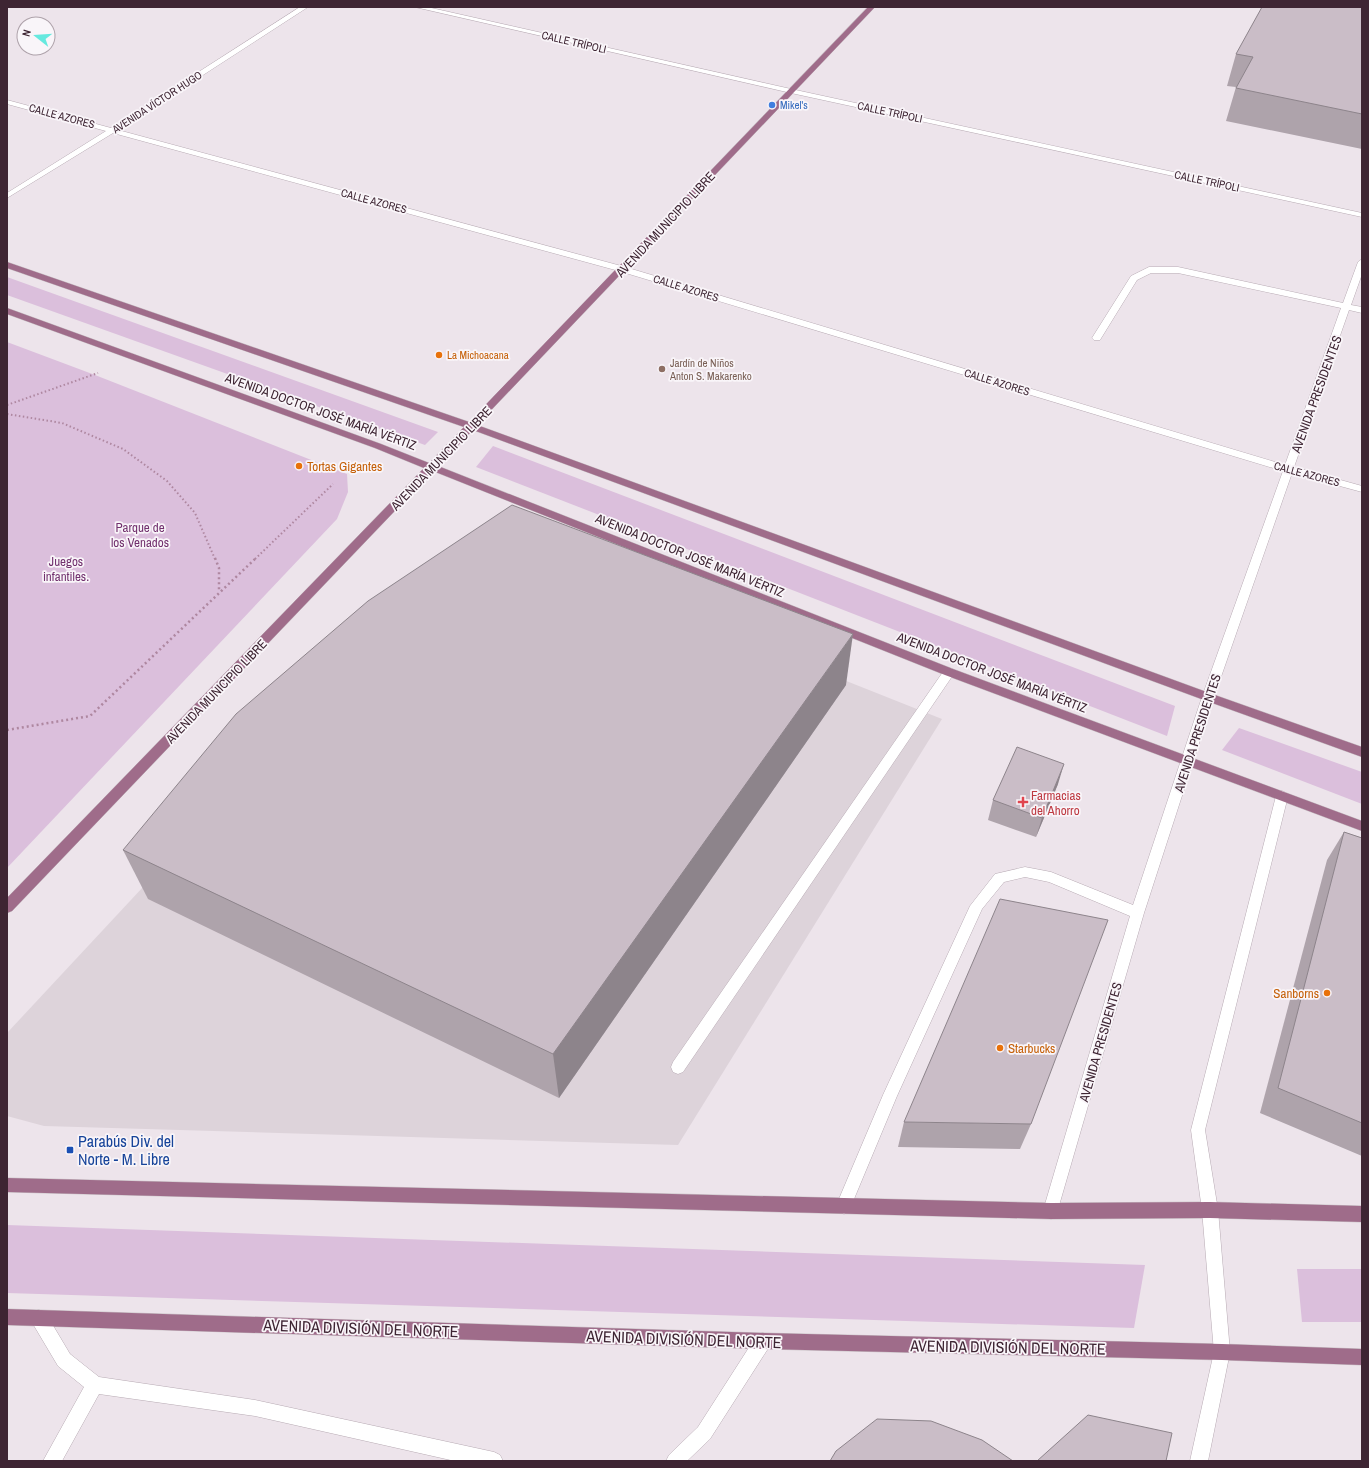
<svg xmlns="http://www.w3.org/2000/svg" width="1369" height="1468" viewBox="0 0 1369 1468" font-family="'Archivo Narrow',sans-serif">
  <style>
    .built { fill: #ddd3da }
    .green { fill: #dbbfdc }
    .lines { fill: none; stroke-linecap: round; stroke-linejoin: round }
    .minor-casing { stroke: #b8abb4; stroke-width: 1 }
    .major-casing { stroke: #c9c2c6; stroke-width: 1 }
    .path-far1 { stroke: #ae87a0; stroke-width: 2; stroke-dasharray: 1.5 2.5; stroke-linecap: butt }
    .path { stroke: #ae87a0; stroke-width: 2.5; stroke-dasharray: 2 3; stroke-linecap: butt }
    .minor { fill: #fff; fill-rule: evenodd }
    .major { fill: #9f6c8a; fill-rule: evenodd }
    .wall { fill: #aea3ab }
    .shaded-wall { fill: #8d848b }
    .building { fill: #cabdc7; stroke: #8d848b }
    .shop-dot { fill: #3f7fe0; stroke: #f9f5f9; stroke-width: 1.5 }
    .food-dot { fill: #e8710a; stroke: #f9f5f9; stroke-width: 1.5 }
    .education-dot { fill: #8d6e63; stroke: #f9f5f9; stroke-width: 1.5 }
    .health-dot { fill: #e0444e; stroke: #f9f5f9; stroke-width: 1.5 }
    .transit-dot { fill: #1a4fb4; stroke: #f9f5f9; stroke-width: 1.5 }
    .labels { text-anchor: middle; stroke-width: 3.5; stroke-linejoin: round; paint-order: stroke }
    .far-street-label { font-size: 11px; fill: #3e2533; stroke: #f9f5f9 }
    .far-shop-label { font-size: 11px; fill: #366cbe; stroke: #f9f5f9; text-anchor: start }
    .far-food-label { font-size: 11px; fill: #c56008; stroke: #f9f5f9; text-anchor: start }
    .far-education-label { font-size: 11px; fill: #785e54; stroke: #f9f5f9; text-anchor: start }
    .street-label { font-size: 13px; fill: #3e2533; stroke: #f9f5f9 }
    .food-label { font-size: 13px; fill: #c56008; stroke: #f9f5f9; text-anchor: start }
    .park-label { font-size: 13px; fill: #72316e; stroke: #f9f5f9 }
    .health-label { font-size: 13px; fill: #be3a42; stroke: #f9f5f9; text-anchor: start }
    .near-transit-label { font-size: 16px; fill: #164399; stroke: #f9f5f9; text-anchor: start }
    .near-street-label { font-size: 16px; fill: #3e2533; stroke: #f9f5f9 }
  </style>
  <rect width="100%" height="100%" fill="#ede4eb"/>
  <!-- built -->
  <polygon class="built" points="473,533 942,719 678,1145 44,1126 7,1116 7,1033"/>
  <!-- green -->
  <g class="green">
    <polygon points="7,277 438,432 425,445 7,295"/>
    <polygon points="7,342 95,375 347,474 348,492 337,519 7,868"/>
    <polygon points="493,446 1175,706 1167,736 476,467"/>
    <polygon points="1239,728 1362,772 1362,804 1222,750"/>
    <polygon points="7,1225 1145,1265 1134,1328 7,1293"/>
    <polygon points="1297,1269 1362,1269 1362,1322 1302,1322"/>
  </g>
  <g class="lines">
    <!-- minor casing -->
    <g class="minor-casing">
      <g id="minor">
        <polygon points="300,7 308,7 118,130 625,267 1285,465 1341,308 1178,273 1151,273 1137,280 1100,340 1094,340 1092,338 1131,276 1149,267 1178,267 1343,303 1358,262 1362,259 1362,274 1351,305 1362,307 1362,313 1349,310 1294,467 1362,486 1362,492 1292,473 1214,697 1144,913 1056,1216 1051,1219 1046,1216 1043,1211 1130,916 1049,882 1025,877 1004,882 982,909 897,1096 849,1211 844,1214 839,1211 836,1206 883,1095 970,906 995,874 1025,867 1051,872 1133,905 1202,697 1283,471 619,271 113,133 7,198 7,193 106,131 7,104 7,100 111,128"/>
        <polygon points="415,7 427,7 791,89 1362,213 1362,217 791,93"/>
        <polygon points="949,668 953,669 955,672 953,675 683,1072 678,1074 673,1072 671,1067 673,1062 945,669"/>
        <polygon points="1282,791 1286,793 1288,796 1205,1130 1218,1210 1230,1352 1208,1461 1190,1461 1214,1352 1202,1210 1191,1130 1276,796 1278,793"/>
        <polygon points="39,1310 45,1312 70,1354 99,1377 255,1400 494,1452 500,1455 503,1461 455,1461 255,1416 99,1394 62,1461 43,1461 84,1387 58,1366 33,1324 31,1318 33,1312"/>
        <polygon points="763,1333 769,1335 771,1341 769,1347 710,1439 687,1461 666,1461 669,1455 698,1427 757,1335"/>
      </g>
    </g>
    <!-- major casing -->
    <g class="major-casing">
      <g id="major">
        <polygon points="868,7 875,7 477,425 1212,694 1362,747 1362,757 1204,700 473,430 438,466 953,669 1362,821 1362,831 945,675 433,471 12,911 7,913 7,898 424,468 375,448 7,314 7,308 381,444 429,463 464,427 7,268 7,262 469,422"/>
        <polygon points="7,1178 1051,1203 1210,1202 1362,1206 1362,1222 1210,1218 1051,1219 7,1192"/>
        <polygon points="7,1309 763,1333 1222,1344 1362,1349 1362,1365 1222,1360 763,1349 7,1325"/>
      </g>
    </g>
    <!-- path-far1 -->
    <g class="path-far1">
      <polyline points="7,405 98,373"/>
      <polyline points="7,414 62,423 123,449 167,481 195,513 215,559"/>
      <polyline points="255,559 333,484"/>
    </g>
    <!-- path -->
    <g class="path">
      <polyline points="215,558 219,568 219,591"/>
      <polyline points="7,730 90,716 256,558"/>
    </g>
    <!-- minor -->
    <use href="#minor" class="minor"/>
    <!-- major -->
    <use href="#major" class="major"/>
  </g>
  <!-- wall -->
  <g class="wall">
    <polygon points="1362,7 1362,149 1226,121 1236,87 1227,86 1236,54"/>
    <polygon points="846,685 559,1098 148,899 123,850"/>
    <polygon points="1058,784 1036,837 988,820 993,800"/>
    <polygon points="1344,832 1362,838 1362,1156 1260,1113 1327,860"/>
    <polygon points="904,1122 1031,1124 1020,1149 898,1147"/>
  </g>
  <!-- shaded-wall -->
  <g class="shaded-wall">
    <polygon points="853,634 846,685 559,1098 553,1054"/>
    <polygon points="1064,764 1058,784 1036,837 1042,818"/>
  </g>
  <!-- building -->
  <g class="building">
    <polygon points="1262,7 1362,7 1362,114 1236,88 1253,57 1236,54"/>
    <polygon points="512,505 853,634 553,1054 123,850 236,714 368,601"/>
    <polygon points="1017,747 1064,764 1042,818 993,800"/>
    <polygon points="1344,832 1362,838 1362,1123 1278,1088"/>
    <polygon points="1000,899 1108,920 1031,1124 904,1122"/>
    <polygon points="1088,1415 1172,1433 1166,1461 1037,1461"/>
    <polygon points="877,1419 931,1421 982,1440 1013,1461 830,1461 836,1451"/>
  </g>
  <!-- markers -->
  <circle class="shop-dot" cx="772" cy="105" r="4"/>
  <g class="food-dot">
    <circle cx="439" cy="355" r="4"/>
    <circle cx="299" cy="466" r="4"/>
    <circle cx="1327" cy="993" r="4"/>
    <circle cx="1000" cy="1048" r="4"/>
  </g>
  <circle class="education-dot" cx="662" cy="369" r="4"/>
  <path class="health-dot" d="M1021 796h4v4h4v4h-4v4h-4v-4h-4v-4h4z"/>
  <rect class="transit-dot" x="66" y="1146" width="8" height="8" rx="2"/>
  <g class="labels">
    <!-- far-street labels -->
    <g class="far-street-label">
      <text transform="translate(574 42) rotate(13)" y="4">CALLE TRÍPOLI</text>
      <text transform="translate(157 102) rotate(-33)" y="4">AVENIDA VÍCTOR HUGO</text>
      <text transform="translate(890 112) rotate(12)" y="4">CALLE TRÍPOLI</text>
      <text transform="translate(62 116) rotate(15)" y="4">CALLE AZORES</text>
      <text transform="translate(1207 181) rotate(12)" y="4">CALLE TRÍPOLI</text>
      <text transform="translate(374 201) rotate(15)" y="4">CALLE AZORES</text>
      <text transform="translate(686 288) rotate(17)" y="4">CALLE AZORES</text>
      <text transform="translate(997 382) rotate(17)" y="4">CALLE AZORES</text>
      <text transform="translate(1307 474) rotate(15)" y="4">CALLE AZORES</text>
    </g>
    <!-- far-shop labels -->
    <g class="far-shop-label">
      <text x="780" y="109">Mikel's</text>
    </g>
    <!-- far-food labels -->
    <g class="far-food-label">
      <text x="447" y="359">La Michoacana</text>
    </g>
    <!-- far-education labels -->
    <g class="far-education-label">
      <text x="670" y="367">Jardín de Niños<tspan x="670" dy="13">Anton S. Makarenko</tspan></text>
    </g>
    <!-- street labels -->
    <g class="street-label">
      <text transform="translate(665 224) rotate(-47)" y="5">AVENIDA MUNICIPIO LIBRE</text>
      <text transform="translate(1316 394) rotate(-70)" y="5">AVENIDA PRESIDENTES</text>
      <text transform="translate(321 411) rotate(20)" y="5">AVENIDA DOCTOR JOSÉ MARÍA VÉRTIZ</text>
      <text transform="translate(441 458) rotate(-46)" y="5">AVENIDA MUNICIPIO LIBRE</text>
      <text transform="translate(690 555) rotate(22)" y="5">AVENIDA DOCTOR JOSÉ MARÍA VÉRTIZ</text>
      <text transform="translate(992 672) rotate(21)" y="5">AVENIDA DOCTOR JOSÉ MARÍA VÉRTIZ</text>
      <text transform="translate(216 691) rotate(-46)" y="5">AVENIDA MUNICIPIO LIBRE</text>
      <text transform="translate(1197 733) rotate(-72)" y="5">AVENIDA PRESIDENTES</text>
      <text transform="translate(1100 1042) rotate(-74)" y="5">AVENIDA PRESIDENTES</text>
    </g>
    <!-- food labels -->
    <g class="food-label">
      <text x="307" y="471">Tortas Gigantes</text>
      <text x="1319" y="998" text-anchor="end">Sanborns</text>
      <text x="1008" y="1053">Starbucks</text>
    </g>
    <!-- park labels -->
    <g class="park-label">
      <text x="140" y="532">Parque de<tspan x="140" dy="15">los Venados</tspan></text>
      <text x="66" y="566">Juegos<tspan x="66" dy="15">infantiles.</tspan></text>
    </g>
    <!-- health labels -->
    <g class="health-label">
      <text x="1031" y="800">Farmacias<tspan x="1031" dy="15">del Ahorro</tspan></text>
    </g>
    <!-- near-transit labels -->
    <g class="near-transit-label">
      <text x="78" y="1147">Parabús Div. del<tspan x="78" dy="18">Norte - M. Libre</tspan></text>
    </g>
    <!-- near-street labels -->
    <g class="near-street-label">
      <text transform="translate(361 1328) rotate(2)" y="6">AVENIDA DIVISIÓN DEL NORTE</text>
      <text transform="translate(684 1339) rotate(2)" y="6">AVENIDA DIVISIÓN DEL NORTE</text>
      <text transform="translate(1008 1347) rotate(1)" y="6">AVENIDA DIVISIÓN DEL NORTE</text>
    </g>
  </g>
  <!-- border -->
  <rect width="1369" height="1468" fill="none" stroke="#3e2533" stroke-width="16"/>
  <!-- north arrow -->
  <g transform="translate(36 36) rotate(287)"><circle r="19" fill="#f9f5f9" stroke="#aea2aa"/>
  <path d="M0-3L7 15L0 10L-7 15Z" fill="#66e9df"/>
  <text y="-6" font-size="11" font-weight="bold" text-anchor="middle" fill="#3e2533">N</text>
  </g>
</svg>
